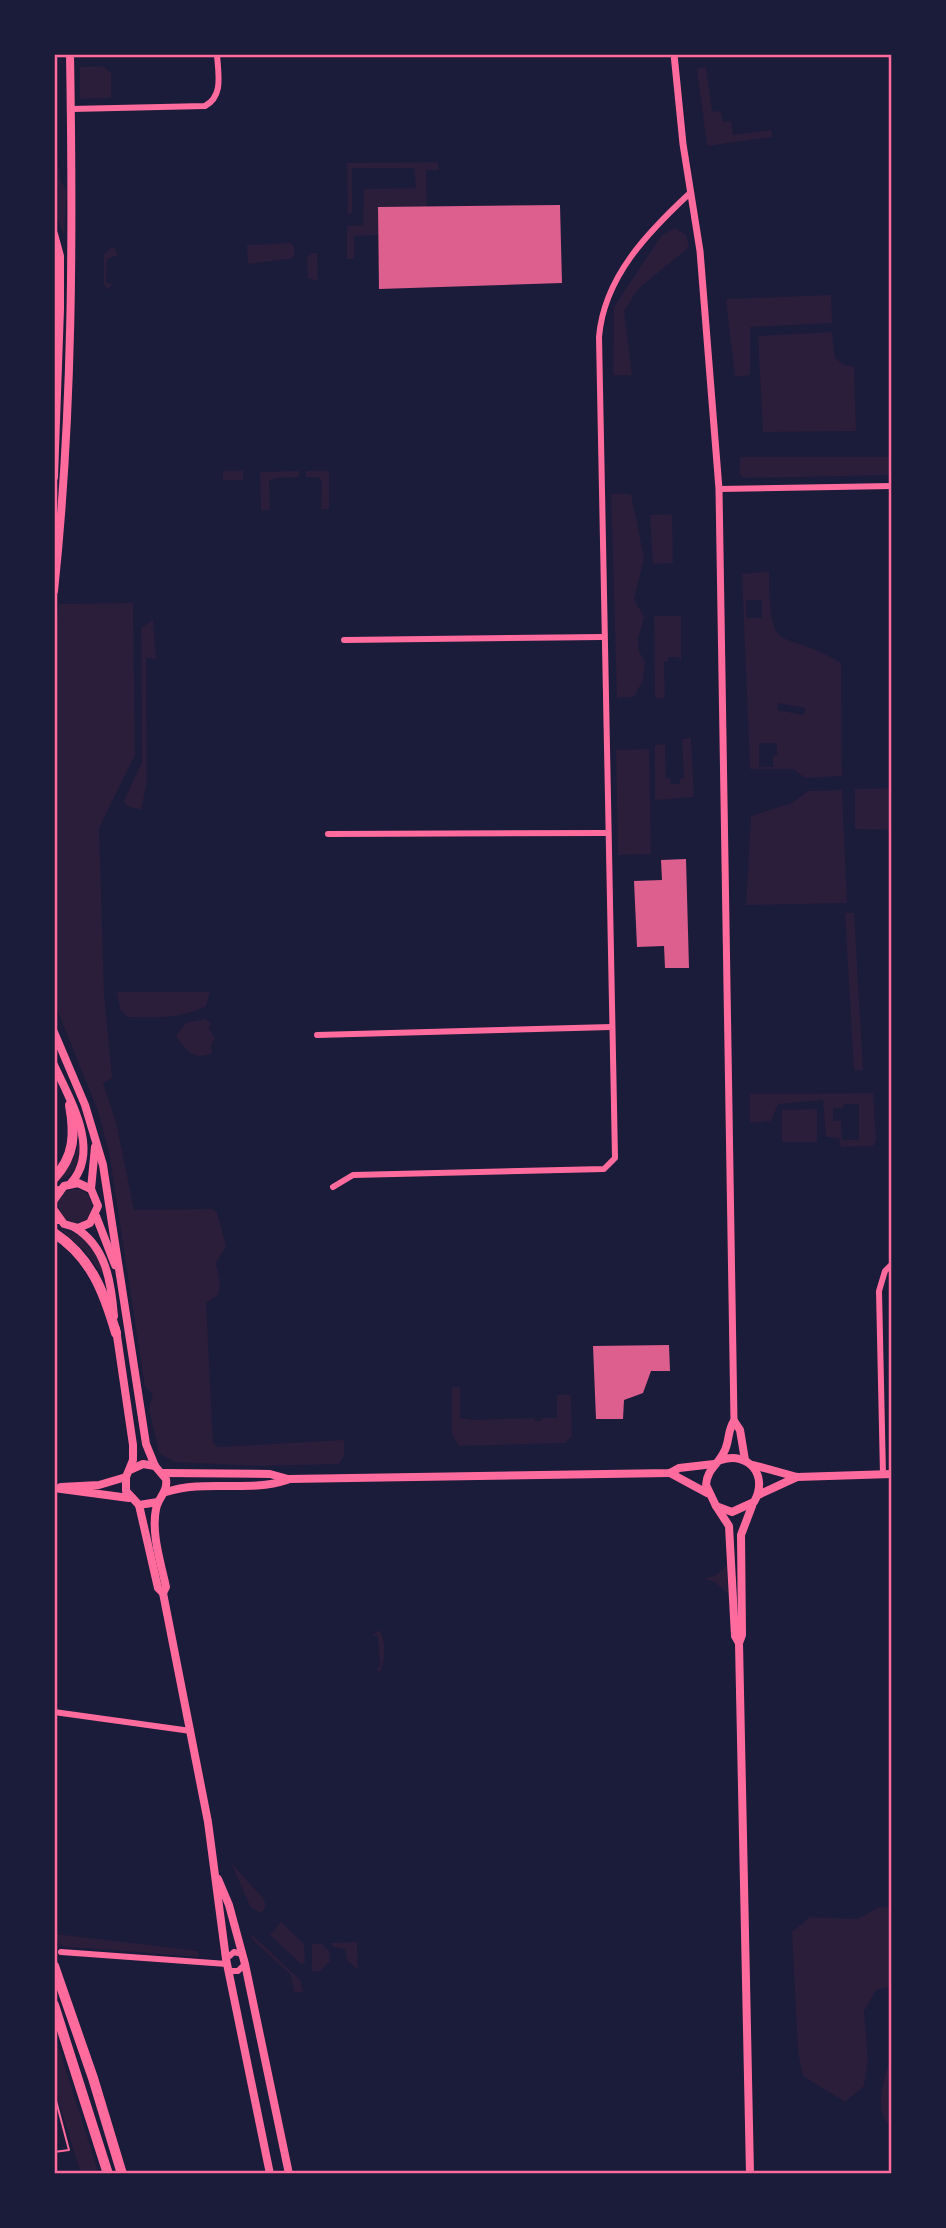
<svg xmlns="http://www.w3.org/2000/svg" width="946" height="2228" viewBox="0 0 946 2228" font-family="'IBM Plex Sans',sans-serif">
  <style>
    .green { fill: #2a1e3b; fill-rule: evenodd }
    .building { fill: #dd5f8e }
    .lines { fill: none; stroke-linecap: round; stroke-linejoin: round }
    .path { stroke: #ff6b9d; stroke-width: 2 }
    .minor { stroke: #ff6b9d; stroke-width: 6 }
    .tertiary { stroke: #ff6b9d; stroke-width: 7 }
    .secondary { stroke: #ff6b9d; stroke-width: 8 }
    .motorway { stroke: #ff6b9d; stroke-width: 10 }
    .neatline { fill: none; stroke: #ff6b9d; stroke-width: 2.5 }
  </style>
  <rect width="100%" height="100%" fill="#1b1b3a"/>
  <!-- green -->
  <g class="green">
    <polygon points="103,66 111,73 111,98 80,99 80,67"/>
    <polygon points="706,67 712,111 721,112 723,122 731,121 733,135 771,130 772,137 707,146 697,69"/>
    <polygon points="54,137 61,182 67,191 64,235 54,211"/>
    <polygon points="438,162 439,170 426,170 427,208 379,235 354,236 354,259 347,259 347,226 363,225 364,189 416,188 414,168 352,168 352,212 348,216 347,163"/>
    <polygon points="675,228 686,235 689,247 638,289 624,311 632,375 613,375 614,307 662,235"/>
    <polygon points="291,243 294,247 294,256 289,259 248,264 247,245"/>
    <polygon points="111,248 115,248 118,255 107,259 106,282 113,284 107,290 104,284 104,254"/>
    <polygon points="313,253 317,253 318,281 308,278 307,257"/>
    <polygon points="831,295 832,323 750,327 750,375 735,377 726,299"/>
    <polygon points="832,332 835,358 844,365 854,367 856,431 763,432 758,336"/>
    <polygon points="740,457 892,457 892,475 744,478 740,474"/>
    <rect x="223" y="471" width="20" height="9"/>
    <polygon points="299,471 299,477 275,478 269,481 270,510 261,511 260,472"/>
    <polygon points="306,471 329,471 329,509 321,509 322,482 318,477 306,477"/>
    <polygon points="611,494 631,494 644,558 634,599 644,617 638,639 639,652 645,661 643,680 634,697 617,698"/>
    <polygon points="672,514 673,563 653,564 650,515"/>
    <path d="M769,571C770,663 780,625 841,663L842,776L805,778L793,769H750L742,574ZM746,600H762V618H746ZM778,703L805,708L804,715L777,710ZM759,743H777V755L773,756V767H759Z"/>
    <polygon points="133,603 135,755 99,828 104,993 112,1078 103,1083 116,1122 134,1210 212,1209 217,1212 226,1246 216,1263 220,1283 218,1295 206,1303 213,1443 218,1447 344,1440 344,1456 339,1464 260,1466 174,1462 159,1453 149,1409 153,1394 145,1387 109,1152 98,1111 54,1002 54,647 59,604"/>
    <polygon points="654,616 681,616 681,661 678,657 668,657 668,661 664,662 665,698 655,698"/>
    <polygon points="153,620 156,659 146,658 147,782 141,810 127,806 124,801 142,762 141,628"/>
    <polygon points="691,738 694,797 655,800 655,745 665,744 666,778 670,778 671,784 680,784 680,779 684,778 682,739"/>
    <polygon points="649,749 651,854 618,855 616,750"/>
    <polygon points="892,788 892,830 855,829 855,789"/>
    <polygon points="842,790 847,903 746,905 751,816 792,803 808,791"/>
    <polygon points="845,913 854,913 863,1070 854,1071"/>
    <path d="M117,992H210L206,1006C182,1019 153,1018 127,1017L120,1009Z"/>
    <path d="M205,1019L211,1023L209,1029L215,1038L211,1045L212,1053C194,1061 186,1051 176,1036L186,1023Z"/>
    <path d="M873,1093L876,1140L873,1146L841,1147L839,1138L826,1137L823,1100L778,1104L771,1121L750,1123V1094ZM844,1104H859V1140H842L841,1121H833V1108H843Z"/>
    <polygon points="817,1109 817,1142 782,1142 782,1110"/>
    <path d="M79,1138C83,1173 76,1167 54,1186L75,1156Z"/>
    <circle cx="75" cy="1206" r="17"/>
    <path d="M54,1224C63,1232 71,1231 80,1236C93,1243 101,1262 103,1275L82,1248Z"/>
    <polygon points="452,1387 460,1387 460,1418 473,1420 535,1418 535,1421 541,1421 542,1418 557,1418 557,1395 571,1395 572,1436 565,1443 459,1446 452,1435"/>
    <polygon points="727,1565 728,1594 715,1582 704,1579 716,1575"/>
    <path d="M379,1630C386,1638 386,1663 380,1672L376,1670L380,1666L378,1636H372Z"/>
    <polygon points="231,1863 263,1898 266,1905 262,1913 251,1908"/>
    <polygon points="879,1907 892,1908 892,1987 876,1990 864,2011 868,2061 864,2086 845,2102 803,2076 798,2052 792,1932 810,1917 858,1919"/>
    <polygon points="281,1922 304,1944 305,1963 301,1964 270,1935"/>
    <polygon points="250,1933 300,1980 303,1992 294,1992 291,1975 253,1940"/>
    <polygon points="56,1934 198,1951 199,1957 59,1946"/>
    <polygon points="357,1942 358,1970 347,1960 345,1949 334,1947 330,1943"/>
    <polygon points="312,1944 322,1944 329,1951 330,1961 320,1971 312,1972"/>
    <polygon points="54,2033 99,2174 81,2174 54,2086"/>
    <path d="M892,2054V2127C871,2113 885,2074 892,2054Z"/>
  </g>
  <!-- building -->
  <g class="building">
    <polygon points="560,205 562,283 379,289 378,207"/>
    <polygon points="686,859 689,968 665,968 664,946 637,947 634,881 662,880 661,860"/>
    <polygon points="669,1345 670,1371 651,1371 643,1393 624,1400 623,1419 596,1419 593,1346"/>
  </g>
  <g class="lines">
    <!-- path -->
    <polyline class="path" points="54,2093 69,2150 54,2152"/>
    <!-- minor -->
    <g class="minor">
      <path d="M71,109L205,106C224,96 218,73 217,54"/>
      <polyline points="719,489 892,486"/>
      <polyline points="344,640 602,637"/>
      <polyline points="328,834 606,833"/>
      <polyline points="317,1035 611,1027"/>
      <path d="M333,1187L353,1175L604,1169L615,1158L599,337C604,277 648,232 690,193"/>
      <polyline points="883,1475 879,1291 885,1271 892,1264"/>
      <polyline points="54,1712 191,1731"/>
      <polyline points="61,1952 227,1964"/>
      <polyline points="226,1959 234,1952 242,1954"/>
      <polyline points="229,1971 238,1971 245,1964"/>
    </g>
    <!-- tertiary -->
    <polyline class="tertiary" points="674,54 683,144 700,251 719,489 734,1421"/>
    <!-- secondary -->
    <g class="secondary">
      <polyline points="54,234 60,256 60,309 54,477"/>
      <path d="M54,591C73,413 73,233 70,54"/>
      <path d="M54,1032L85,1105L103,1165L146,1444L155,1466L166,1479C168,1493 158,1497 156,1509C151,1534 161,1563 166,1587L163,1593L208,1822L226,1959L270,2174"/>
      <path d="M54,1065C70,1100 101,1150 71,1183"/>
      <polyline points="91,1189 95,1147"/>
      <polyline points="54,1200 64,1186 78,1183 91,1189 98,1206 90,1223 78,1228 64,1224 54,1210"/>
      <polyline points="96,1216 115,1265"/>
      <path d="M74,1227C106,1246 111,1281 114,1316"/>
      <polyline points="116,1329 133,1445 133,1460 126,1477 126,1491 139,1505 158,1502"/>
      <path d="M721,1460C749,1451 769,1476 754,1502L732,1512L716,1506L706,1485C707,1469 718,1465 724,1452C730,1441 727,1431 734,1421L740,1430L745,1460"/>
      <polyline points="753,1465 797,1477 892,1474"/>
      <polyline points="132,1469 143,1464 155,1466"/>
      <polyline points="162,1473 270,1474 288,1479 670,1473 679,1468 714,1464"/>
      <polyline points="670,1473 707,1493"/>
      <polyline points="61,1487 99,1485 126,1477"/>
      <polyline points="54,1488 129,1498"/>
      <path d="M166,1492C205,1479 248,1493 287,1480"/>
      <polyline points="758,1495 797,1477"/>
      <polyline points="139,1505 158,1588 163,1593"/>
      <polyline points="716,1506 729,1526 735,1636 739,1643 750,2174"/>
      <polyline points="739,1643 742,1635 741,1535 752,1506"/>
      <polyline points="218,1879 229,1905 245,1964 289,2174"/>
    </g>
    <!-- motorway -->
    <g class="motorway">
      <path d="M54,1178C75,1156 75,1133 70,1105"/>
      <polyline points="54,1194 59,1191"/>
      <polyline points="54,1217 58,1219"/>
      <path d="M54,1233C91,1257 104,1292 116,1333"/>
      <polyline points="54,1966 93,2078 122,2174"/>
      <polyline points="54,2005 108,2174"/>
    </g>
  </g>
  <!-- border -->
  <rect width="946" height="2228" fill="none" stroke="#1b1b3a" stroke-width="112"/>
  <rect x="56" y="56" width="834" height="2116" class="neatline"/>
</svg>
